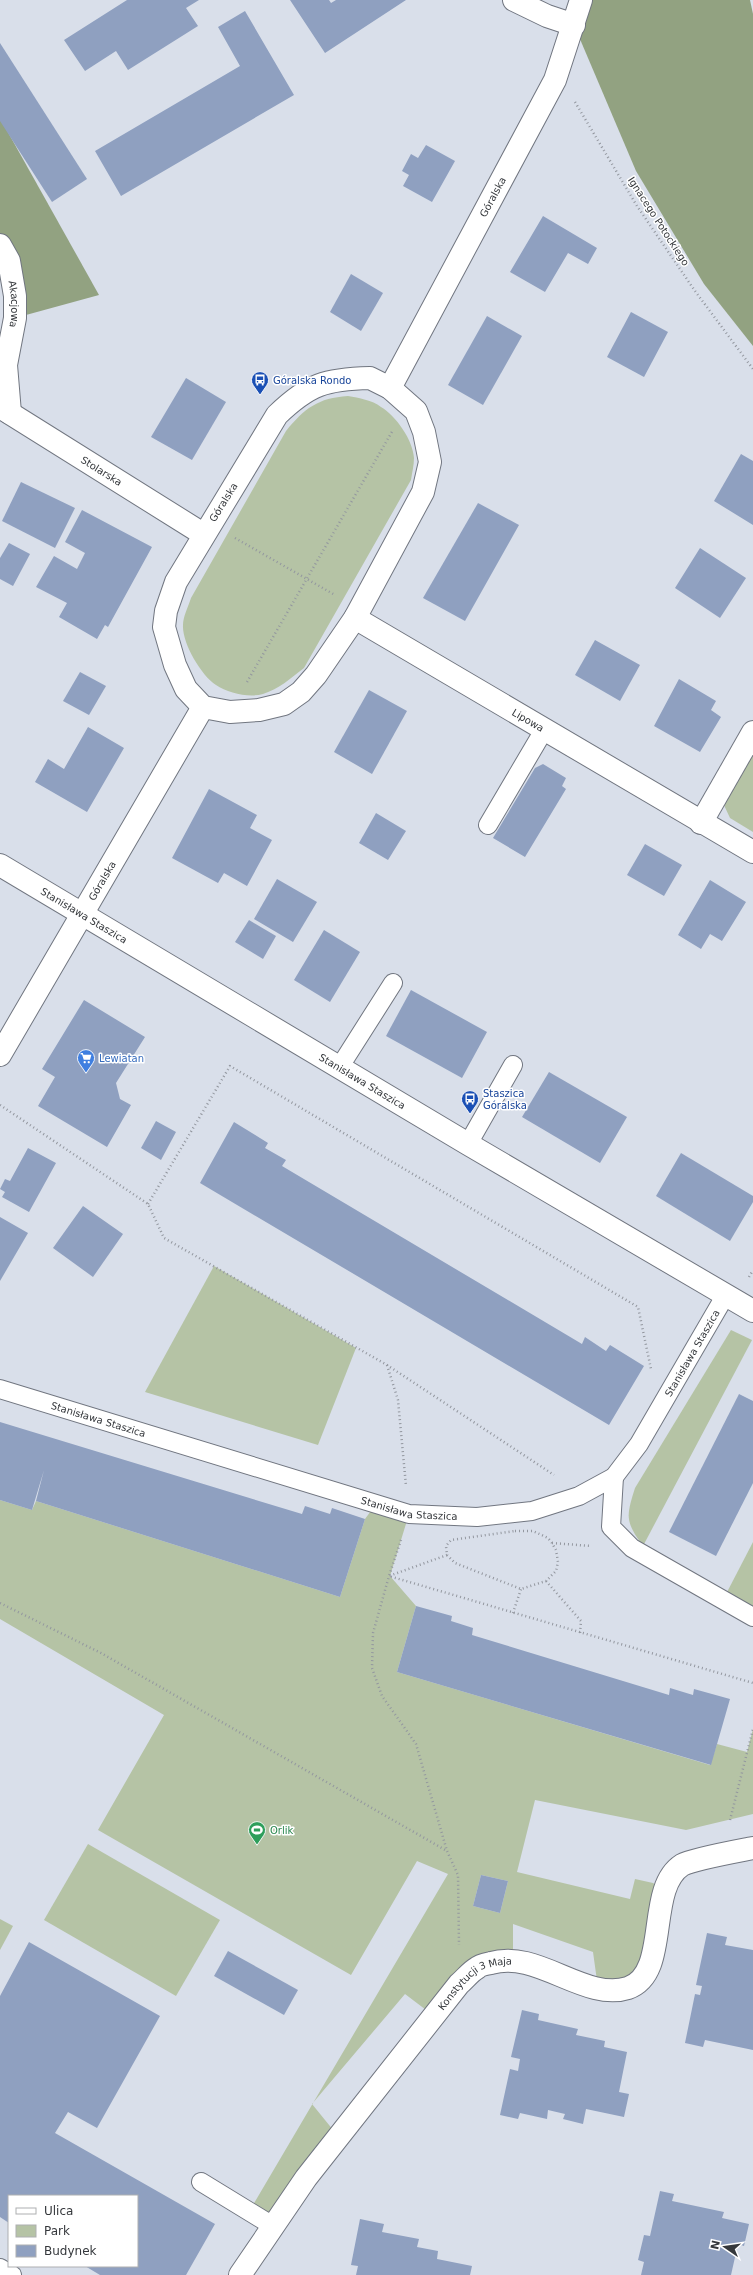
<svg xmlns="http://www.w3.org/2000/svg" width="753" height="2275" viewBox="0 0 753 2275" font-family="'DejaVu Sans',sans-serif">
  <style>
    .green { fill: #b5c3a5; fill-rule: evenodd }
    .forest { fill: #92a281 }
    .building { fill: #8fa0c0 }
    .lines { fill: none; stroke-linecap: round; stroke-linejoin: round }
    .service-casing { stroke: #717680; stroke-width: 20 }
    .minor-casing { stroke: #717680; stroke-width: 24 }
    .tertiary-casing { stroke: #717680; stroke-width: 24 }
    .path { stroke: #93979f; stroke-width: 2.5; stroke-dasharray: 1 3; stroke-linecap: butt }
    .service { stroke: #fff; stroke-width: 18 }
    .minor { stroke: #fff; stroke-width: 22 }
    .tertiary { stroke: #fff; stroke-width: 22 }
    .labels { text-anchor: middle; stroke-width: 3; stroke-linejoin: round; paint-order: stroke }
    .street-label { font-size: 10px; fill: #35383c; stroke: #fff }
    .transit-label { font-size: 10px; fill: #164399; stroke: #fff; text-anchor: start }
    .shop-label { font-size: 10px; fill: #366cbe; stroke: #fff; text-anchor: start }
    .leisure-label { font-size: 10px; fill: #27864d; stroke: #fff; text-anchor: start }
  </style>
  <rect width="100%" height="100%" fill="#d9dfea"/>
  <!-- green -->
  <g class="green">
    <path d="M348,396C359,398 372,400 381,407C396,416 413,440 414,458C414,465 412,473 411,480L304,668C291,678 279,689 263,694C249,698 228,693 216,685C201,675 182,643 183,625C183,617 188,607 191,598L286,431C305,408 318,398 348,396Z"/>
    <polygon points="753,751 753,832 730,818 723,803"/>
    <polygon points="214,1266 356,1348 318,1445 145,1392"/>
    <path d="M731,1330L752,1340L643,1546C625,1521 626,1517 635,1488Z"/>
    <path d="M0,1500L32,1510L36,1501L340,1597L365,1519L376,1504L409,1514L390,1576L416,1606L397,1672L710,1765L717,1744L747,1752L753,1729V1814L686,1830L535,1800L517,1872L630,1899L635,1879L653,1883L665,1891L648,1970L598,1988L593,1952L513,1924V1960H500L434,2016L405,1994L312,2104L338,2136L273,2226L250,2210L448,1874L417,1861L351,1975L98,1830L164,1715L0,1619ZM481,1875L508,1881L500,1913L473,1906Z"/>
    <polygon points="753,1542 753,1611 725,1596"/>
    <polygon points="88,1844 220,1920 176,1996 44,1920"/>
    <polygon points="0,1919 13,1926 0,1950"/>
  </g>
  <!-- forest -->
  <g class="forest">
    <polygon points="581,0 750,0 753,14 753,346 704,284 636,171 574,25"/>
    <polygon points="0,118 99,295 15,318 0,245"/>
  </g>
  <!-- building -->
  <g class="building">
    <polygon points="127,0 199,0 186,8 198,26 128,70 116,51 85,71 64,40"/>
    <polygon points="290,0 329,0 331,3 336,0 406,0 325,53"/>
    <polygon points="245,11 294,95 121,196 95,151 240,66 218,27"/>
    <polygon points="0,43 87,179 52,202 0,121"/>
    <polygon points="426,145 455,161 432,202 403,186 409,175 402,171 411,154 418,158"/>
    <polygon points="543,216 597,248 588,264 568,253 545,292 510,272"/>
    <polygon points="351,274 383,293 361,331 330,312"/>
    <polygon points="631,312 668,332 644,377 607,357"/>
    <polygon points="487,316 522,336 483,405 448,385"/>
    <polygon points="186,378 226,402 192,460 151,437"/>
    <polygon points="741,454 753,461 753,525 714,501"/>
    <polygon points="21,482 75,508 55,548 2,521"/>
    <polygon points="478,503 519,525 465,621 423,598"/>
    <polygon points="82,510 152,547 108,627 105,625 97,639 59,617 67,603 36,587 54,556 77,569 85,553 65,542"/>
    <polygon points="9,543 30,554 13,586 0,579 0,558"/>
    <polygon points="700,548 746,578 720,618 675,588"/>
    <polygon points="595,640 640,665 620,701 575,675"/>
    <polygon points="80,672 106,686 89,715 63,701"/>
    <polygon points="679,679 716,701 711,710 721,717 700,752 654,726"/>
    <polygon points="369,690 407,711 372,774 334,752"/>
    <polygon points="88,727 124,748 87,812 35,782 48,759 64,769"/>
    <polygon points="543,764 566,778 562,786 566,789 525,857 493,838 535,768"/>
    <polygon points="209,789 257,815 250,828 272,840 247,886 224,873 218,883 172,858"/>
    <polygon points="376,813 406,831 388,860 359,843"/>
    <polygon points="645,844 682,865 664,896 627,875"/>
    <polygon points="277,879 317,902 293,942 254,919"/>
    <polygon points="710,880 746,902 722,941 710,934 701,949 678,935"/>
    <polygon points="249,920 276,936 263,959 235,942"/>
    <polygon points="324,930 360,952 330,1002 294,980"/>
    <polygon points="411,990 487,1032 462,1078 386,1036"/>
    <polygon points="84,1000 145,1037 116,1083 120,1099 131,1105 107,1147 38,1106 55,1077 42,1069"/>
    <polygon points="549,1072 627,1117 600,1163 522,1117"/>
    <polygon points="156,1121 176,1132 161,1160 141,1148"/>
    <polygon points="234,1122 268,1143 265,1148 286,1160 282,1166 582,1344 585,1337 606,1351 610,1345 644,1366 609,1425 200,1183"/>
    <polygon points="28,1148 56,1163 29,1212 2,1197 5,1192 0,1189 5,1179 10,1181"/>
    <polygon points="681,1153 753,1196 753,1202 730,1241 656,1196"/>
    <polygon points="83,1206 123,1234 93,1277 53,1248"/>
    <polygon points="0,1217 28,1233 0,1281"/>
    <polygon points="739,1394 753,1401 753,1483 716,1556 669,1532"/>
    <polygon points="0,1422 302,1514 305,1506 330,1514 332,1508 365,1519 340,1597 36,1501 44,1470 32,1510 0,1500"/>
    <polygon points="416,1606 452,1616 451,1621 473,1628 472,1635 669,1695 670,1688 693,1695 694,1689 730,1699 711,1765 397,1672"/>
    <polygon points="481,1875 508,1881 500,1913 473,1906"/>
    <polygon points="707,1933 727,1937 725,1945 753,1950 753,2050 705,2040 703,2047 685,2043 695,1994 700,1995 702,1986 696,1985"/>
    <polygon points="29,1942 160,2016 97,2128 68,2112 55,2133 215,2224 186,2275 100,2275 85,2266 137,2266 137,2196 9,2196 9,2223 0,2217 0,1996"/>
    <polygon points="228,1951 298,1990 284,2015 214,1976"/>
    <polygon points="522,2010 539,2014 538,2020 578,2029 576,2035 605,2041 604,2047 627,2052 619,2092 629,2094 624,2117 586,2109 583,2124 563,2119 565,2114 548,2110 547,2119 520,2113 518,2119 500,2115 510,2069 518,2071 520,2059 511,2057"/>
    <polygon points="660,2191 674,2194 672,2201 724,2212 722,2218 749,2224 744,2246 738,2244 731,2275 641,2275 644,2262 638,2260 644,2235 650,2236"/>
    <polygon points="360,2219 384,2224 382,2232 419,2239 417,2247 438,2251 437,2259 472,2266 470,2275 356,2275 358,2266 351,2265"/>
  </g>
  <g class="lines">
    <!-- service casing -->
    <g class="service-casing">
      <g id="service">
        <polyline points="488,825 544,730"/>
        <polyline points="339,1068 393,983"/>
        <polyline points="468,1144 513,1065"/>
        <path id="s1" d="M0,1389L409,1514L477,1517L532,1511L579,1496L614,1477L639,1444L725,1296"/>
        <polyline points="614,1477 611,1527 632,1548 753,1617"/>
        <polyline points="201,2182 273,2226"/>
        <polyline points="0,2268 12,2275"/>
      </g>
    </g>
    <!-- minor casing -->
    <g class="minor-casing">
      <g id="minor">
        <polyline points="514,0 547,16 574,25"/>
        <path id="s2" d="M0,245L9,261L15,296V318L6,365L10,413"/>
        <path id="s3" d="M0,407L203,534"/>
        <path id="s4" d="M355,618L753,852"/>
        <polyline points="701,823 753,732"/>
        <path id="s5" d="M0,865L468,1144L753,1311"/>
        <path id="s6" d="M240,2275L306,2178L459,1984C465,1979 470,1972 477,1968C480,1965 486,1964 491,1963C537,1949 585,2002 628,1988C671,1973 645,1889 682,1865C693,1859 738,1851 753,1848"/>
      </g>
    </g>
    <!-- tertiary casing -->
    <g class="tertiary-casing">
      <g id="tertiary">
        <path d="M370,378L390,388L416,411L424,432L430,462L423,492L355,618L316,675L301,692L284,704L259,710L230,712L203,707L186,689L175,665L164,627L166,611L176,582L277,415C309,384 326,379 370,378Z"/>
        <path id="s7" d="M390,388L555,80L581,0"/>
        <path id="s8" d="M0,1055L203,707"/>
      </g>
    </g>
    <!-- path -->
    <g class="path">
      <polyline points="575,102 637,206 695,291 753,369"/>
      <polyline points="235,538 335,595"/>
      <polyline points="247,682 393,430"/>
      <polyline points="0,1105 148,1204 164,1238 387,1365 554,1475"/>
      <polyline points="148,1204 230,1066 638,1307 651,1369"/>
      <polyline points="749,1277 753,1270"/>
      <polyline points="387,1365 398,1400 406,1486"/>
      <polygon points="515,1531 533,1531 548,1538 552,1543 556,1550 558,1562 556,1571 546,1581 521,1589 455,1563 447,1555 446,1546 451,1540"/>
      <polyline points="401,1540 389,1576 753,1683"/>
      <polyline points="552,1543 591,1546"/>
      <polyline points="447,1555 389,1576 373,1633 372,1668 382,1696 416,1744 447,1851 458,1875 459,1945"/>
      <polyline points="546,1581 581,1621 580,1633"/>
      <polyline points="0,1603 101,1653 447,1851"/>
      <polyline points="513,1613 521,1589"/>
      <polyline points="730,1820 753,1729"/>
    </g>
    <!-- service -->
    <use href="#service" class="service"/>
    <!-- minor -->
    <use href="#minor" class="minor"/>
    <!-- tertiary -->
    <use href="#tertiary" class="tertiary"/>
  </g>
  <!-- icons -->
  <defs>
    <g id="bus-pin" transform="scale(0.9)"><path d="M0 17L-7.5 6A9.5 9.5 0 1 1 7.5 6Z" fill="#1a4fb4" stroke="#fff"/><path d="M-5-6H5V4H4V6H2V4H-2V6H-4V4H-5ZM-3.5-4V0h7V-4ZM-3.5 1.2v1.5H-2V1.2ZM2 1.2v1.5H3.5V1.2Z" fill="#fff"/></g>
    <g id="supermarket-pin" transform="scale(0.9)"><path d="M0 17L-7.5 6A9.5 9.5 0 1 1 7.5 6Z" fill="#3f7fe0" stroke="#fff"/><path d="M-6-5.5h2.5l.6 2H6L4.5 2H-2.5L-4.4-4H-6ZM-1.5 3.2a1.3 1.3 0 1 0 .1 0ZM3 3.2a1.3 1.3 0 1 0 .1 0Z" fill="#fff"/></g>
    <g id="stadium-pin" transform="scale(0.9)"><path d="M0 17L-7.5 6A9.5 9.5 0 1 1 7.5 6Z" fill="#2e9e5b" stroke="#fff"/><path d="M0-5a6.5 5 0 1 0 0 10a6.5 5 0 1 0 0-10ZM-3.5-1.8h7v3.6h-7Z" fill="#fff"/></g>
  </defs>
  <g fill-rule="evenodd">
    <use href="#bus-pin" x="260" y="380"/>
    <use href="#supermarket-pin" x="86" y="1058"/>
    <use href="#bus-pin" x="470" y="1099"/>
    <use href="#stadium-pin" x="257" y="1830"/>
  </g>
  <g class="labels">
    <!-- street labels -->
    <g class="street-label">
      <text dy="4" stroke="none"><textPath href="#s7" startOffset="217">Góralska</textPath></text>
      <text transform="translate(659 221) rotate(57)" y="4">Ignacego Potockiego</text>
      <text dy="4" stroke="none"><textPath href="#s2" startOffset="62">Akacjowa</textPath></text>
      <text dy="4" stroke="none"><textPath href="#s3" startOffset="120">Stolarska</textPath></text>
      <text transform="translate(223 502) rotate(-58)" y="4">Góralska</text>
      <text dy="4" stroke="none"><textPath href="#s4" startOffset="201">Lipowa</textPath></text>
      <text dy="4" stroke="none"><textPath href="#s8" startOffset="202">Góralska</textPath></text>
      <text dy="4" stroke="none"><textPath href="#s5" startOffset="98">Stanisława Staszica</textPath></text>
      <text dy="4" stroke="none"><textPath href="#s5" startOffset="422">Stanisława Staszica</textPath></text>
      <text dy="4" stroke="none"><textPath href="#s1" startOffset="787">Stanisława Staszica</textPath></text>
      <text dy="4" stroke="none"><textPath href="#s1" startOffset="103">Stanisława Staszica</textPath></text>
      <text dy="4" stroke="none"><textPath href="#s1" startOffset="427">Stanisława Staszica</textPath></text>
      <text dy="4" stroke="none"><textPath href="#s6" startOffset="379">Konstytucji 3 Maja</textPath></text>
    </g>
    <!-- transit labels -->
    <g class="transit-label">
      <text x="273" y="384">Góralska Rondo</text>
      <text x="483" y="1097">Staszica<tspan x="483" dy="12">Góralska</tspan></text>
    </g>
    <!-- shop labels -->
    <g class="shop-label">
      <text x="99" y="1062">Lewiatan</text>
    </g>
    <!-- leisure labels -->
    <g class="leisure-label">
      <text x="270" y="1834">Orlik</text>
    </g>
  </g>
  <!-- legend -->
  <rect x="8" y="2195" width="130" height="72" fill="#ffffff" stroke="#aeafb1"/>
  <rect x="16" y="2208" width="20" height="6" fill="#ffffff" stroke="#aeafb1"/>
  <text x="44" y="2215" font-size="12" fill="#35383c">Ulica</text>
  <rect x="16" y="2225" width="20" height="12" fill="#b5c3a5" stroke="#aeafb1"/>
  <text x="44" y="2235" font-size="12" fill="#35383c">Park</text>
  <rect x="16" y="2245" width="20" height="12" fill="#8fa0c0" stroke="#aeafb1"/>
  <text x="44" y="2255" font-size="12" fill="#35383c">Budynek</text>
  <!-- north arrow -->
  <g transform="translate(725 2247) rotate(283)" stroke="#ffffff" stroke-width="3" paint-order="stroke">
  <path d="M0-3L7 15L0 10L-7 15Z" fill="#35383c"/>
  <text y="-6" font-size="11" font-weight="bold" text-anchor="middle" fill="#35383c">N</text>
  </g>
</svg>
